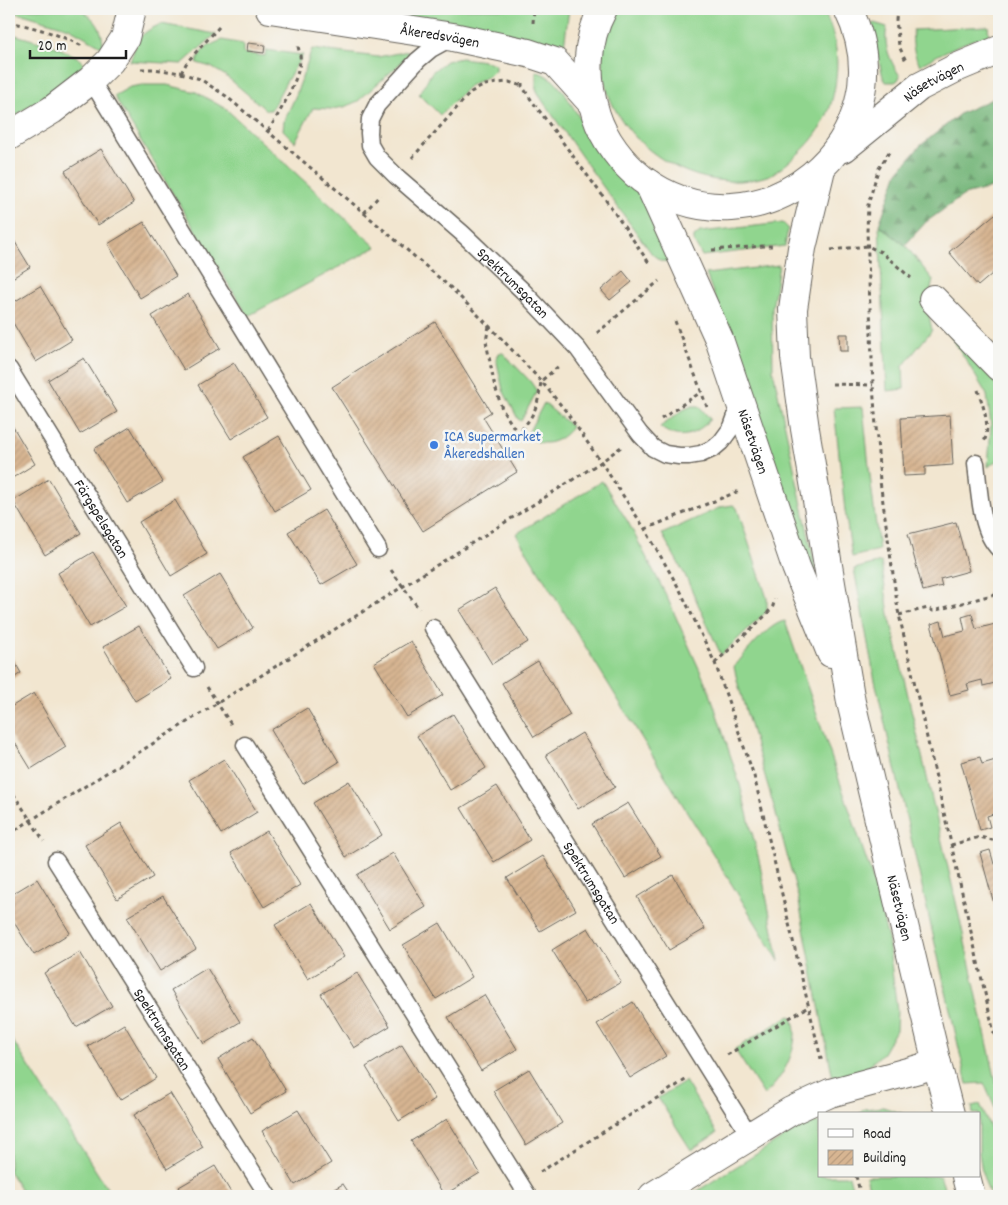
<svg xmlns="http://www.w3.org/2000/svg" width="1008" height="1205" viewBox="0 0 1008 1205" font-family="Dekko,sans-serif">
  <style>
    .grass { fill: #90d58e; stroke: #567855 }
    .forest { fill: url(#forest-firs); stroke: #48694a }
    .building { fill: url(#building-hatch) }
    .lines { fill: none; stroke-linecap: round; stroke-linejoin: round }
    .service-casing { stroke: #67635b; stroke-width: 19 }
    .minor-casing { stroke: #67635b; stroke-width: 30 }
    .tertiary-casing { stroke: #67635b; stroke-width: 30 }
    .path { stroke: #67635b; stroke-width: 3; stroke-dasharray: 4 4; stroke-linecap: butt }
    .service { stroke: #fff; stroke-width: 16 }
    .minor { stroke: #fff; stroke-width: 28 }
    .tertiary { stroke: #fff; stroke-width: 28 }
    .shop-dot { fill: #3f7fe0; stroke: #f6f6f2; stroke-width: 2 }
    .labels { text-anchor: middle; stroke-width: 5; stroke-linejoin: round; paint-order: stroke }
    .street-label { font-size: 15px; fill: #1c1c1c; stroke: #f6f6f2 }
    .shop-label { font-size: 15px; fill: #366cbe; stroke: #f6f6f2; text-anchor: start }
  </style>
  <defs>
    <pattern id="forest-firs" width="22" height="20" patternUnits="userSpaceOnUse" patternTransform="scale(1.25)"><rect width="22" height="20" fill="#74b679"/><path d="M5 1l3.5 6h-7zM16 11l3.5 6h-7z" fill="#5e9362"/></pattern>
    <pattern id="building-hatch" width="6" height="6" patternUnits="userSpaceOnUse" patternTransform="scale(1.25)"><rect width="6" height="6" fill="#d7b592"/><path d="M-1 1l2-2M0 6l6-6M5 7l2-2" fill="none" stroke="#b89b7d"/></pattern>
  </defs>
  <rect width="100%" height="100%" fill="#f6f6f2"/>
  <filter id="ink" filterUnits="userSpaceOnUse"><feTurbulence type="fractalNoise" baseFrequency=".02" numOctaves="2"/><feDisplacementMap in="SourceGraphic" scale="10" xChannelSelector="R" yChannelSelector="G"/><feConvolveMatrix kernelMatrix="1 2 1 2 8 2 1 2 1" color-interpolation-filters="sRGB"/></filter>
  <filter id="wash" filterUnits="userSpaceOnUse"><feTurbulence type="fractalNoise" baseFrequency=".0096" numOctaves="4" result="noise"/><feDisplacementMap in="SourceGraphic" scale="20" xChannelSelector="R" yChannelSelector="G"/><feGaussianBlur stdDeviation="1.12" result="paint"/><feColorMatrix in="noise" values="0 0 0 0 0 0 0 0 0 0 0 0 0 0 0 0 0 1.4 0 .05"/><feComposite in="paint" operator="in"/></filter>
  <g filter="url(#wash)">
    <rect width="100%" height="100%" fill="#f2e6d0"/>
    <!-- grass -->
    <g class="grass">
      <path d="M9,9H79C95,18 103,28 103,47L69,28L26,15L9,12Z"/>
      <polygon points="333,9 569,9 563,54"/>
      <path d="M617,9H822C839,36 840,70 832,100C827,121 814,140 798,154C790,161 777,173 767,176C675,206 561,101 617,9Z"/>
      <path d="M874,23L887,27C883,45 890,61 900,76L898,80L895,82H886L883,77L871,28V25Z"/>
      <path d="M161,24L216,34L182,64L130,61C138,39 138,34 161,24Z"/>
      <path d="M988,26L989,35C963,42 943,52 920,65C913,54 912,43 913,30Z"/>
      <polygon points="9,33 57,47 79,58 87,68 9,120"/>
      <path d="M222,40L243,44V53L265,56L266,50L303,55L286,82L271,110H266L226,76L211,67L197,63C199,49 210,45 222,40Z"/>
      <polygon points="312,49 378,57 408,51 410,55 358,101 344,107 332,109 313,108 295,142 283,130 284,121 296,95"/>
      <polygon points="461,58 485,61 495,64 495,70 490,75 469,86 440,115 419,94 432,72 446,61"/>
      <polygon points="536,71 545,75 553,80 564,92 591,137 631,185 644,199 673,262 661,261 652,254 591,170 542,100 536,89"/>
      <polygon points="142,85 167,85 196,92 226,109 376,247 248,316 173,194 114,96 130,87"/>
      <polygon points="783,223 788,228 785,246 702,256 694,242 694,237 700,232"/>
      <polygon points="879,225 905,245 933,280 927,306 932,330 903,366 904,389 887,391"/>
      <polygon points="779,265 772,309 773,370 816,570 806,568 751,394 706,274"/>
      <polygon points="947,331 999,376 999,459 988,467 991,425 987,395 966,360"/>
      <polygon points="499,353 503,353 530,381 537,391 521,421 518,419 503,390 496,358"/>
      <path d="M544,403L572,427C561,442 542,450 527,435Z"/>
      <path d="M692,406H699L710,419C696,436 678,442 660,427L683,410Z"/>
      <polygon points="863,407 869,467 879,550 852,557 845,511 834,408"/>
      <polygon points="602,481 628,522 666,595 710,693 740,785 759,860 779,961 516,534"/>
      <polygon points="733,505 737,508 767,598 767,611 721,655 685,575 662,534 721,507"/>
      <polygon points="881,562 889,614 956,902 999,1095 999,1117 984,1083 967,1084 874,676 854,569"/>
      <path d="M785,621L872,876L888,939L897,1010L896,1030L883,1053L865,1069L833,1079L798,897L775,810L738,684L734,667C745,654 769,623 785,621Z"/>
      <path d="M791,1016C804,1040 783,1080 764,1095L735,1050V1049L787,1017Z"/>
      <polygon points="9,1035 112,1196 25,1196 9,1171"/>
      <polygon points="685,1081 717,1133 691,1150 658,1098"/>
      <polygon points="980,1104 999,1148 999,1196 990,1196 982,1173 979,1152 979,1114 973,1114 972,1106"/>
      <polygon points="883,1107 904,1114 859,1114 864,1109"/>
      <polygon points="816,1123 819,1123 819,1176 849,1176 854,1196 689,1196 800,1127"/>
      <polygon points="866,1176 940,1176 947,1196 871,1196"/>
    </g>
    <!-- forest -->
    <polygon class="forest" points="999,96 999,186 964,195 926,222 905,245 879,225 898,172 920,146 961,113"/>
    <g id="blocks">
      <!-- building -->
      <g class="building">
        <polygon points="248,43 265,45 264,53 247,51"/>
        <polygon points="101,149 134,203 98,225 65,171"/>
        <polygon points="995,214 999,220 999,268 978,286 949,252"/>
        <polygon points="144,222 176,276 140,298 108,244"/>
        <polygon points="9,232 30,267 9,280"/>
        <polygon points="623,271 632,282 610,300 601,290"/>
        <polygon points="40,286 72,340 36,362 9,316 9,305"/>
        <polygon points="188,294 220,348 184,370 152,316"/>
        <polygon points="435,322 491,412 483,417 517,472 423,531 332,387"/>
        <polygon points="839,334 848,334 848,351 840,351"/>
        <polygon points="84,358 117,412 80,434 48,380"/>
        <polygon points="234,363 267,417 231,439 198,385"/>
        <polygon points="950,415 953,465 925,467 925,475 904,476 901,418"/>
        <polygon points="9,420 35,464 9,480"/>
        <polygon points="130,427 163,482 127,503 94,449"/>
        <polygon points="279,436 311,490 275,511 243,457"/>
        <polygon points="49,479 81,533 45,555 13,501"/>
        <polygon points="175,500 207,554 171,576 139,522"/>
        <polygon points="324,510 357,564 321,585 288,532"/>
        <polygon points="956,522 969,571 940,579 942,586 923,591 908,534"/>
        <polygon points="93,552 126,606 90,627 58,573"/>
        <polygon points="220,574 253,628 217,649 184,596"/>
        <polygon points="495,588 528,642 492,664 459,610"/>
        <polygon points="972,614 976,629 999,623 999,682 983,686 982,680 967,684 969,690 950,695 931,624 941,621 945,636 965,631 962,617"/>
        <polygon points="139,626 171,679 135,701 103,647"/>
        <polygon points="411,641 443,695 407,717 374,663"/>
        <polygon points="9,652 21,673 9,681"/>
        <polygon points="538,661 570,715 534,737 502,683"/>
        <polygon points="34,693 66,747 31,769 9,733 9,708"/>
        <polygon points="307,708 339,762 303,784 271,730"/>
        <polygon points="453,714 486,768 450,790 417,736"/>
        <polygon points="582,733 615,787 578,809 546,755"/>
        <polygon points="980,757 982,764 999,759 999,812 987,816 990,827 980,830 961,762"/>
        <polygon points="224,759 257,812 221,834 189,780"/>
        <polygon points="349,781 382,835 346,857 313,803"/>
        <polygon points="497,786 530,840 494,862 461,808"/>
        <polygon points="628,803 661,856 625,878 592,824"/>
        <polygon points="121,823 153,877 117,899 85,845"/>
        <polygon points="267,831 300,885 264,907 231,853"/>
        <polygon points="990,850 994,864 999,862 999,922 980,853"/>
        <polygon points="393,853 426,907 390,929 357,875"/>
        <polygon points="543,856 576,910 540,931 507,878"/>
        <polygon points="673,875 705,929 669,950 637,897"/>
        <polygon points="37,879 70,933 34,955 9,914 9,896"/>
        <polygon points="163,896 196,949 160,971 127,917"/>
        <polygon points="311,903 344,957 308,979 275,925"/>
        <polygon points="440,923 472,977 436,999 403,945"/>
        <polygon points="588,928 621,982 585,1003 552,950"/>
        <polygon points="80,952 112,1006 76,1027 44,973"/>
        <polygon points="207,968 240,1022 204,1044 171,990"/>
        <polygon points="357,973 390,1026 354,1048 321,994"/>
        <polygon points="484,995 517,1049 481,1071 448,1017"/>
        <polygon points="633,1002 666,1056 630,1078 597,1024"/>
        <polygon points="124,1024 156,1078 120,1100 88,1046"/>
        <polygon points="253,1037 286,1091 250,1113 218,1059"/>
        <polygon points="402,1045 435,1099 399,1121 366,1067"/>
        <polygon points="529,1069 562,1123 526,1145 493,1091"/>
        <polygon points="170,1093 203,1147 167,1169 134,1115"/>
        <polygon points="298,1110 331,1163 295,1185 262,1131"/>
        <polygon points="447,1119 480,1173 444,1195 411,1141"/>
        <polygon points="215,1166 233,1196 184,1196 179,1187"/>
        <polygon points="343,1184 351,1196 322,1196"/>
      </g>
    </g>
  </g>
  <g filter="url(#ink)">
    <use href="#blocks" fill-opacity="0" stroke="#67635b" stroke-width="1"/>
    <g class="lines">
      <!-- service casing -->
      <g class="service-casing">
        <g id="service">
          <path id="s1" d="M453,37L431,49L418,60L377,105L370,119L369,133L370,145L377,157L396,176L462,233L523,291L578,349L640,434L653,448L665,454L679,456H689L701,454L714,448L721,442L732,427L737,413V403"/>
          <polyline points="91,80 378,549"/>
          <path id="s2" d="M9,369L194,668"/>
          <path d="M976,463C979,488 980,531 999,549"/>
          <path id="s3" d="M433,628L750,1136"/>
          <polyline points="245,745 528,1196"/>
          <path id="s4" d="M56,861L268,1196"/>
        </g>
      </g>
      <!-- minor casing -->
      <g class="minor-casing">
        <g id="minor">
          <polyline points="9,136 52,110 91,80 110,61 125,38 132,9"/>
          <polyline points="933,299 999,367"/>
          <polyline points="653,1196 791,1111 830,1093 937,1064"/>
        </g>
      </g>
      <!-- tertiary casing -->
      <g class="tertiary-casing">
        <g id="tertiary">
          <path id="s5" d="M270,9L453,37L528,53L555,62L592,103"/>
          <path d="M603,9C585,42 585,80 596,115C604,140 622,163 642,179C757,265 912,139 848,9"/>
          <path id="s6" d="M844,148L919,87L956,68L999,50"/>
          <path id="s7" d="M821,169L802,248L793,309L795,357L805,429L851,702L937,1064L950,1114"/>
          <path id="s8" d="M649,184L719,339L796,567L831,653"/>
          <polyline points="966,1176 971,1196"/>
        </g>
      </g>
      <!-- path -->
      <g class="path">
        <polyline points="897,9 896,20 899,46 906,61"/>
        <path d="M9,22C34,27 59,34 82,46"/>
        <polyline points="533,23 534,9"/>
        <polyline points="141,69 154,69 181,73 200,79 226,96 364,213 451,288 499,336 541,381 565,410 601,462 645,529 680,590 715,663 754,776 822,1063"/>
        <polyline points="181,73 187,62 219,27"/>
        <polyline points="522,83 522,86 532,101 605,199 649,263"/>
        <path d="M268,131C279,114 299,80 300,60C301,55 298,49 298,45"/>
        <polyline points="889,152 878,170 868,205 867,231 873,385 880,481 898,610 999,1055"/>
        <polyline points="412,158 471,92 485,85 497,83 509,82 522,86"/>
        <polyline points="364,213 380,195"/>
        <polyline points="712,250 764,246 773,246"/>
        <polyline points="831,250 867,246 881,252 911,278"/>
        <polyline points="675,321 707,407"/>
        <path d="M489,326L486,341L494,383L502,409L518,434C535,414 538,407 541,381L560,365"/>
        <polyline points="597,333 659,281"/>
        <polyline points="832,384 873,385"/>
        <path d="M978,390C983,406 991,426 984,442"/>
        <polyline points="661,419 701,392"/>
        <polyline points="645,529 739,491"/>
        <polyline points="391,570 419,609"/>
        <polyline points="899,615 928,608 933,611 999,593"/>
        <polyline points="715,663 766,615 773,606 775,599"/>
        <polyline points="207,687 232,726"/>
        <polyline points="9,787 44,841"/>
        <polyline points="9,834 601,462 621,447"/>
        <polyline points="951,845 980,837 992,840 999,838"/>
        <polyline points="727,1055 808,1007"/>
        <polyline points="540,1172 687,1079"/>
        <polyline points="856,1176 861,1196"/>
        <polyline points="9,1194 10,1196"/>
      </g>
      <!-- service -->
      <use href="#service" class="service"/>
      <!-- minor -->
      <use href="#minor" class="minor"/>
      <!-- tertiary -->
      <use href="#tertiary" class="tertiary"/>
    </g>
  </g>
  <!-- markers -->
  <circle class="shop-dot" cx="434" cy="445" r="5"/>
  <g class="labels">
    <!-- street labels -->
    <g class="street-label">
      <text dy="5" stroke="none"><textPath href="#s5" startOffset="172">Åkeredsvägen</textPath></text>
      <text dy="5" stroke="none"><textPath href="#s6" startOffset="112">Näsetvägen</textPath></text>
      <text dy="5" stroke="none"><textPath href="#s1" startOffset="344">Spektrumsgatan</textPath></text>
      <text dy="5" stroke="none"><textPath href="#s8" startOffset="278">Näsetvägen</textPath></text>
      <text dy="5" stroke="none"><textPath href="#s2" startOffset="176">Färgspelsgatan</textPath></text>
      <text dy="5" stroke="none"><textPath href="#s3" startOffset="300">Spektrumsgatan</textPath></text>
      <text dy="5" stroke="none"><textPath href="#s7" startOffset="752">Näsetvägen</textPath></text>
      <text dy="5" stroke="none"><textPath href="#s4" startOffset="199">Spektrumsgatan</textPath></text>
    </g>
    <!-- shop labels -->
    <g class="shop-label">
      <text x="444" y="441">ICA Supermarket<tspan x="444" dy="17">Åkeredshallen</tspan></text>
    </g>
  </g>
  <!-- margin -->
  <rect width="1008" height="1205" fill="none" stroke="#f6f6f2" stroke-width="30"/>
  <!-- legend -->
  <rect x="818" y="1112" width="162" height="65" fill="#f6f6f2" stroke="#9f9f9c"/>
  <rect x="828" y="1129" width="25" height="8" fill="#ffffff" stroke="#9f9f9c"/>
  <text x="863" y="1138" font-size="15" fill="#1c1c1c">Road</text>
  <rect x="828" y="1150" width="25" height="15" fill="url(#building-hatch)" stroke="#9f9f9c"/>
  <text x="863" y="1162" font-size="15" fill="#1c1c1c">Building</text>
  <!-- scale -->
  <path d="M30 50v8h96v-8" fill="none" stroke="#1c1c1c" stroke-width="2.5"/>
  <text x="38" y="50" font-size="15" fill="#1c1c1c" stroke="#f6f6f2" stroke-width="4" paint-order="stroke">20 m</text>
</svg>
